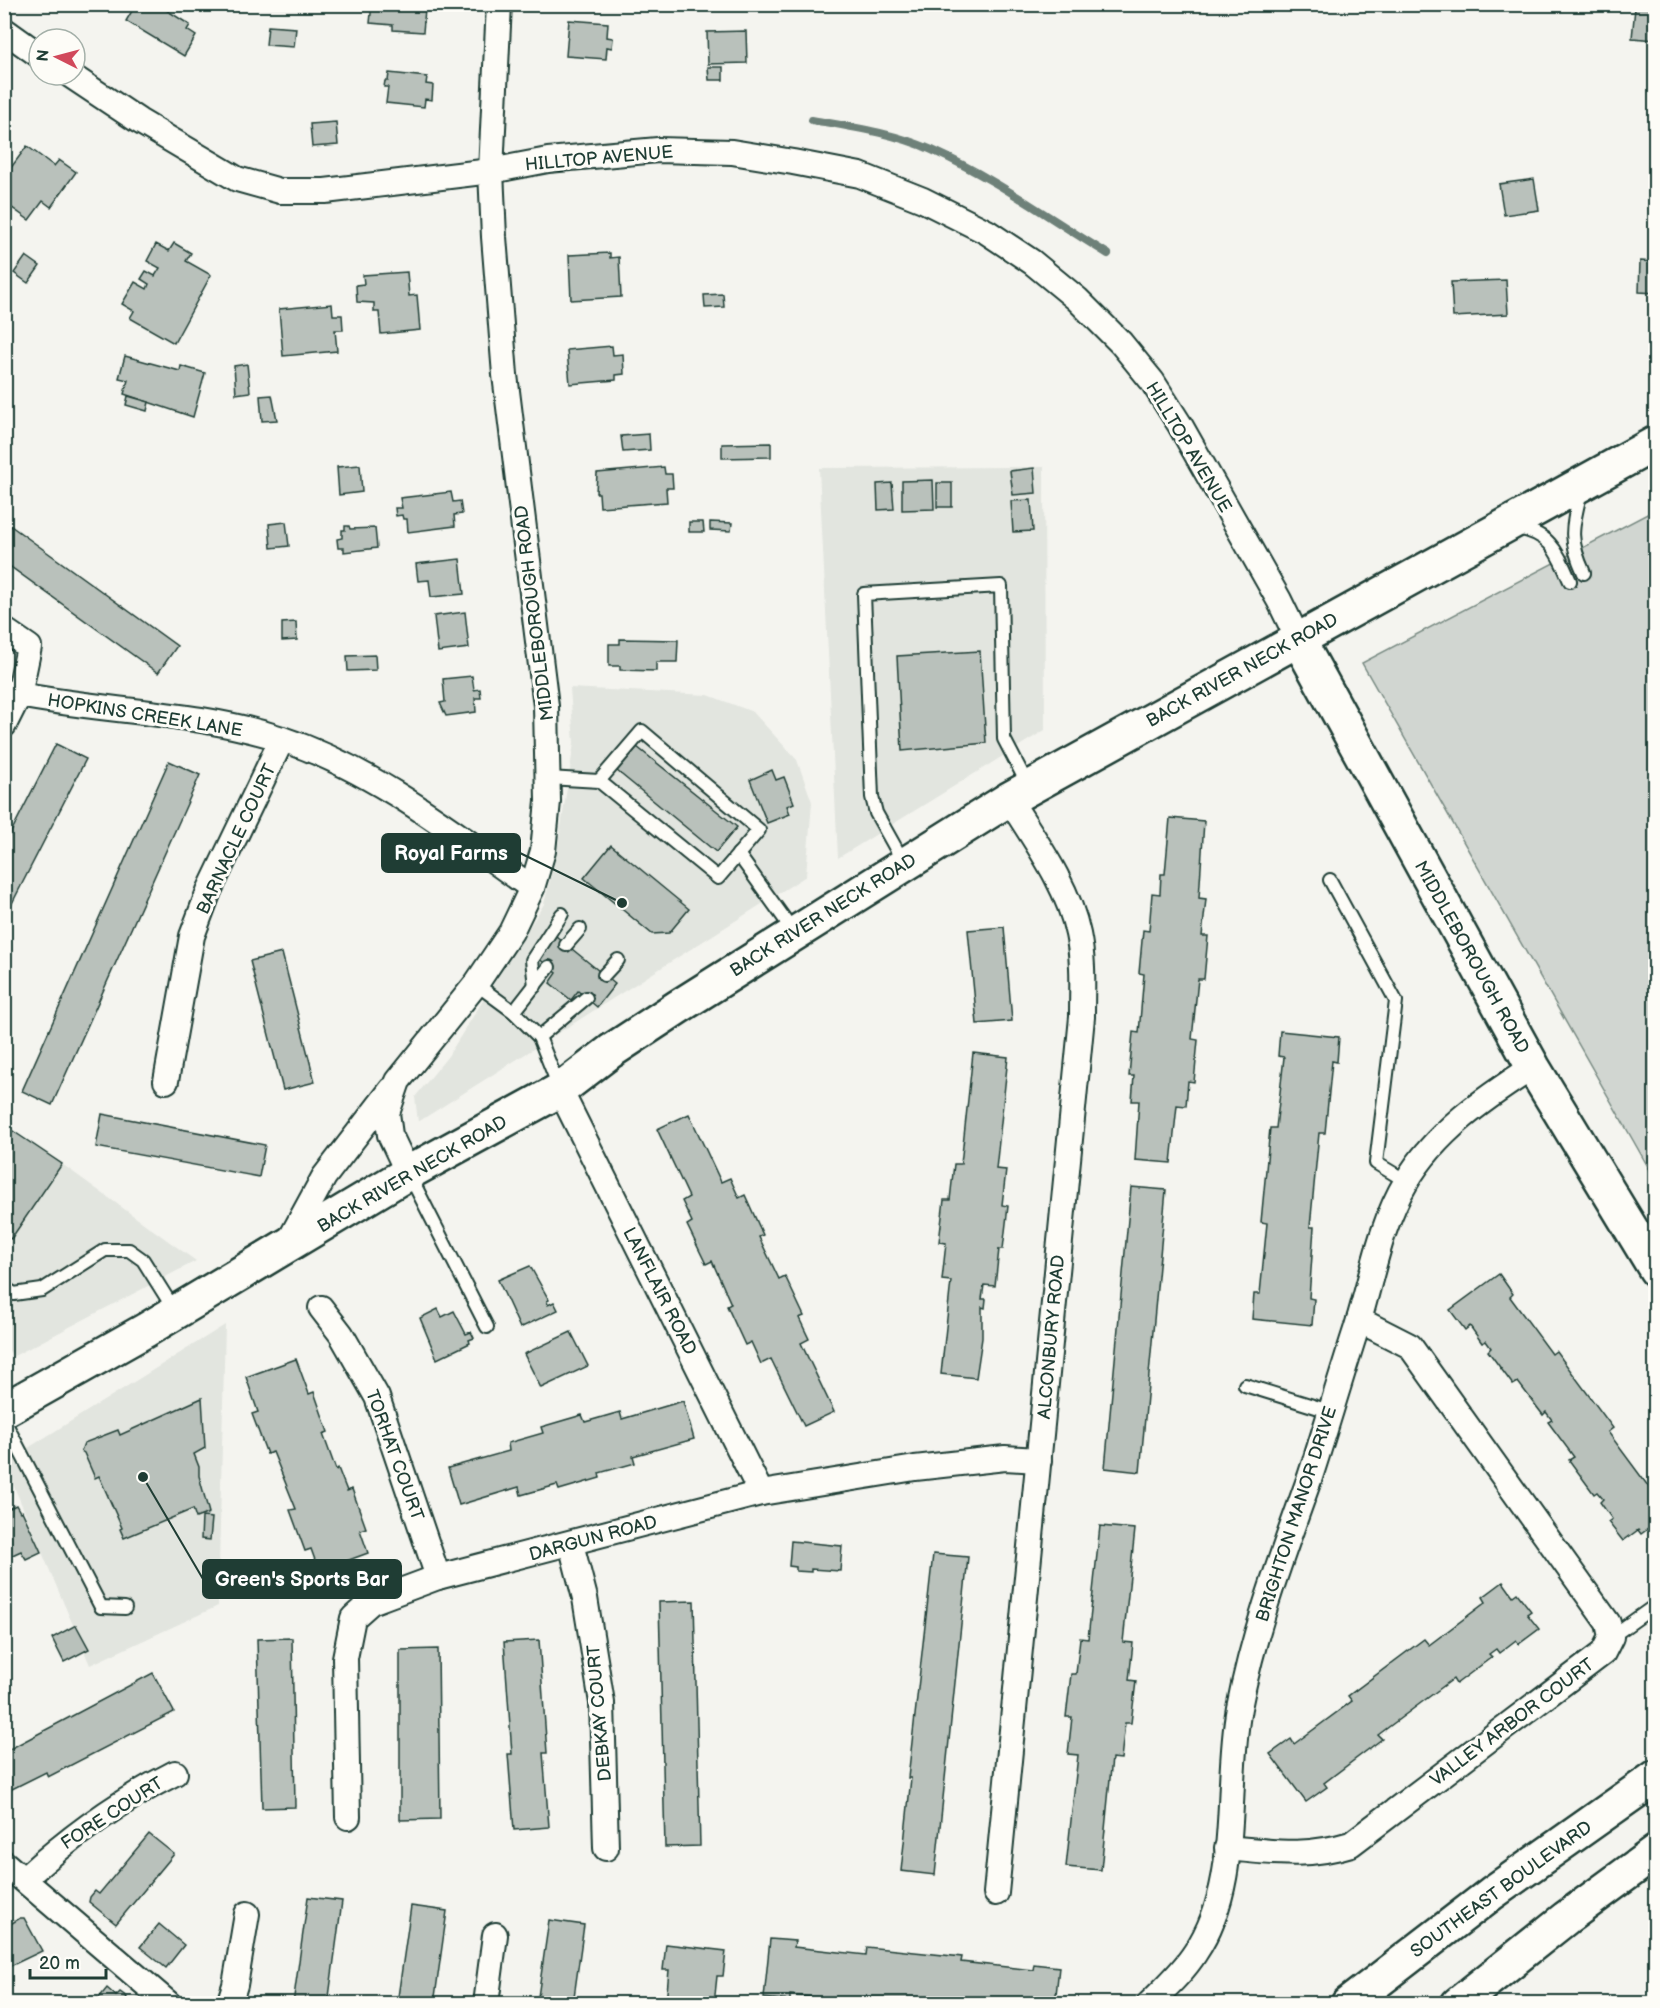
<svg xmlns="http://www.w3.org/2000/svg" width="1660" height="2008" viewBox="0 0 1660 2008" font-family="'Balsamiq Sans',sans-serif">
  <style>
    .built { fill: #e2e5df }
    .green { fill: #d1d6d1; stroke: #788a82; stroke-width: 1.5 }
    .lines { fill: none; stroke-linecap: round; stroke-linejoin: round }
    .stream { stroke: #6e8179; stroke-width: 8 }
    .building { fill: #b9c1bb; stroke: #1f3d34; stroke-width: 1.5 }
    .lane-casing { stroke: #1f3d34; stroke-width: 16 }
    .street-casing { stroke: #1f3d34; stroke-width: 28 }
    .secondary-casing { stroke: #1f3d34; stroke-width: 38 }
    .lane { stroke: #fdfcf7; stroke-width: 12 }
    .street { stroke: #fdfcf7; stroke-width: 24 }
    .secondary { stroke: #fdfcf7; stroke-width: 33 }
    .labels { text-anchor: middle; stroke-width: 6; stroke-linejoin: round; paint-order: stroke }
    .street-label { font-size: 18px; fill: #1f3d34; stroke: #fdfcf7 }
    .leader { fill: none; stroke: #1f3d34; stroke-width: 2 }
    .callout-dot { fill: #1f3d34; stroke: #fdfcf7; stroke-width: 2 }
    .callout { fill: #1f3d34; stroke: #1f3d34; stroke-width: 2 }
    .callout-label { font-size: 20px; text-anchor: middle; font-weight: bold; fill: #fff }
  </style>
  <rect width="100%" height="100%" fill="#f4f4ef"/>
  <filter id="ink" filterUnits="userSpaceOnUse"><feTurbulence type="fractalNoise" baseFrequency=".0167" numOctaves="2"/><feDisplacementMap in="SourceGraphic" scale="12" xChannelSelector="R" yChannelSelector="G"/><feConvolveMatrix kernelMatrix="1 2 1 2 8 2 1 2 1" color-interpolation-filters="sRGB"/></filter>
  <g filter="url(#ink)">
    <!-- built -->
    <g class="built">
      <polygon points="1044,467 1045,730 838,858 819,468"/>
      <polygon points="570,688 708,695 753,712 797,760 812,802 806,876 418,1122 415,1097 448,1056 544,904 557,852 574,743"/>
      <polygon points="4,1125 62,1164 196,1261 14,1356 4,1346"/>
      <polygon points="225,1325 218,1606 90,1665 4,1463"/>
    </g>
    <!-- green -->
    <polygon class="green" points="1655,510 1655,1179 1362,663"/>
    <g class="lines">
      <!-- stream -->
      <path class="stream" d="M812,120C852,127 894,133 932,150C995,178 1050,219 1108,254"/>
    </g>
    <!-- building -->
    <g class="building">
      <polygon points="136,4 157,4 190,25 187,30 196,36 184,56 126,21"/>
      <polygon points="372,4 413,4 413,9 425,9 423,32 393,30 393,25 370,23"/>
      <polygon points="1628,4 1656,4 1656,40 1632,38 1635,8 1627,8"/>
      <polygon points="569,20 608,23 607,37 613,38 612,48 607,47 606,59 566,56"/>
      <polygon points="268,26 296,28 294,47 266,45"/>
      <polygon points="746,31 747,63 708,64 707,32"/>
      <polygon points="708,67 723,67 723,80 709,80"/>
      <polygon points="389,73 427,77 426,84 433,85 432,100 425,99 424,107 386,103 388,87 384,87 385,81 388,81"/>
      <polygon points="336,122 338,145 312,147 310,124"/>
      <polygon points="27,146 54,166 59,160 76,172 51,207 43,201 29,220 4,202 4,177"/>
      <polygon points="1534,179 1539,210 1504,215 1499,184"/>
      <polygon points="174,243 191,253 186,261 211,275 174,343 130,318 134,311 122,304 135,282 147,289 149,284 141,279 146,271 155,276 160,268 147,261 156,244 169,251"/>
      <polygon points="610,253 610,258 619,257 621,297 571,300 569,255"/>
      <polygon points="26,256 40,266 28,283 14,273"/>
      <polygon points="1640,261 1656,262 1656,293 1639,292"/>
      <polygon points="407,272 409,296 417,295 420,330 381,334 379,312 374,312 374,303 357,302 356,285 364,284 363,275"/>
      <polygon points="1506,280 1508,314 1453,317 1451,282"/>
      <polygon points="723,294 724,307 705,308 704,295"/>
      <polygon points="332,304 333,315 342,315 343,330 335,330 337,351 283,356 279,309"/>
      <polygon points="612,346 613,355 623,354 624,374 616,375 616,380 570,384 567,350"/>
      <polygon points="125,356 180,371 181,366 205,373 193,417 124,394 128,380 119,378"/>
      <polygon points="247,364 250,392 236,394 234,366"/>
      <polygon points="272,395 277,420 262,421 260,396"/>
      <polygon points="128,396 149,402 147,411 126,405"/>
      <polygon points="649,434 650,450 623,452 621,436"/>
      <polygon points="771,443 771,457 722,458 722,444"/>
      <polygon points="360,465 362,492 339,495 337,467"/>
      <polygon points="664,467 665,474 672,474 673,488 666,488 667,502 600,507 599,493 596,493 597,473"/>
      <polygon points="1034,468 1036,493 1013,495 1010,471"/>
      <polygon points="933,480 934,509 902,510 902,481"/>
      <polygon points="892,483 894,509 878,510 877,484"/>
      <rect x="937" y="483" width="15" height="24"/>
      <polygon points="451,492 453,502 460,501 462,514 454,515 455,526 408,532 407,519 403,519 402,515 396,516 395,508 402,508 400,498"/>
      <polygon points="1031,500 1033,531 1013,532 1011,501"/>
      <polygon points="4,521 177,646 158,673 4,562"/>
      <polygon points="286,522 289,546 271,548 269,524"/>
      <polygon points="689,522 703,522 704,532 689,532"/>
      <polygon points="710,522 732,523 731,531 710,530"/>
      <polygon points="345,526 349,526 350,529 375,528 377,548 344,552 344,548 338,548 337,539 342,538 342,530 345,530"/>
      <polygon points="460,559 464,594 431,597 429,580 418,581 416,564"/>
      <polygon points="465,612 469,648 438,652 434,616"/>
      <polygon points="296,622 297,640 282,641 282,623"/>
      <polygon points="620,639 678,640 677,662 656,662 656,671 620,670 620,666 609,666 609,644 620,644"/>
      <polygon points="980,651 986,743 902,751 897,656"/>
      <polygon points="375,655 376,670 348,671 347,656"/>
      <polygon points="472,676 474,690 480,689 481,698 475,698 476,712 446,716 440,703 445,702 443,679"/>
      <polygon points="56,744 86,759 4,919 4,846"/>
      <polygon points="637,747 737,827 716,852 617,771"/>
      <polygon points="169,761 200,775 52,1105 22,1091"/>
      <polygon points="772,770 776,780 784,777 794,803 787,806 790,814 767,823 750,780"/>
      <polygon points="1170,818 1204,821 1199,898 1206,899 1202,936 1208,936 1204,979 1198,979 1192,1039 1198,1040 1194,1082 1188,1081 1186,1106 1177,1105 1171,1163 1135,1160 1139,1101 1132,1101 1134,1076 1129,1076 1133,1032 1139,1033 1144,974 1139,973 1143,930 1149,931 1152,893 1160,894 1161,874 1165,874"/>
      <polygon points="611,845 689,909 669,933 652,934 584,878"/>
      <polygon points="1004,927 1012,1021 977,1024 968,930"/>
      <polygon points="556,936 615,984 597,1007 578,991 571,1000 550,983 557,973 538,958"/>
      <polygon points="282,953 315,1082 283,1090 250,961"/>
      <polygon points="1280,1031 1339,1037 1337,1062 1332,1061 1325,1133 1319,1133 1310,1227 1314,1227 1309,1298 1314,1299 1312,1325 1252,1319 1254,1294 1260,1294 1267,1223 1261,1222 1270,1128 1276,1128 1284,1057 1278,1056"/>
      <polygon points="973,1053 1008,1057 996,1169 1006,1170 1002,1205 1008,1206 1003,1249 999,1249 995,1286 984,1285 982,1299 986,1299 985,1308 982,1307 982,1338 976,1378 941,1374 951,1281 942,1280 946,1243 939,1242 944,1200 950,1200 954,1164 961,1164"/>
      <polygon points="102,1114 265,1145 259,1177 96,1147"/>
      <polygon points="689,1114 721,1182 730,1178 739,1198 745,1195 763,1235 759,1237 779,1279 785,1276 804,1316 799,1318 809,1339 801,1343 834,1412 804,1426 771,1359 761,1364 751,1342 745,1345 727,1306 731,1304 712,1261 706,1264 687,1225 692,1222 682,1201 689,1197 657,1129"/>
      <polygon points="4,1125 62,1164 11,1239 4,1235"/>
      <polygon points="1131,1187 1166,1190 1140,1472 1105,1468"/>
      <polygon points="530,1266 549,1300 547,1301 548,1305 554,1302 558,1310 520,1328 498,1280"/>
      <polygon points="1499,1274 1513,1294 1510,1297 1552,1354 1556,1351 1613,1428 1608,1432 1651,1490 1656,1487 1656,1523 1641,1534 1638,1530 1623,1541 1608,1522 1612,1519 1600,1502 1603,1499 1597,1492 1594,1494 1569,1460 1574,1457 1548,1422 1552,1420 1546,1412 1543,1415 1518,1382 1513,1385 1488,1351 1491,1348 1486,1341 1482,1343 1470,1326 1465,1330 1450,1310"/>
      <polygon points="438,1309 442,1317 454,1311 466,1334 471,1332 474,1338 469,1340 470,1343 437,1359 420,1318"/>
      <polygon points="571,1332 588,1366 541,1388 524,1354"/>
      <polygon points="296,1359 309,1394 314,1392 328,1432 323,1434 336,1470 338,1468 347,1491 352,1489 366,1528 360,1530 368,1553 319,1571 311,1549 305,1551 290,1510 296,1509 273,1452 267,1454 252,1414 258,1412 246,1377"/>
      <polygon points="202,1398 205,1448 194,1454 199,1467 199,1476 209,1513 196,1518 193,1509 124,1538 120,1529 122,1528 99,1476 95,1478 84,1453 81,1451 84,1443 118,1430 120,1435"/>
      <polygon points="683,1401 694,1439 633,1456 635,1463 599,1473 600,1478 559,1490 557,1485 521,1495 519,1487 459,1505 448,1468 509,1451 508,1443 543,1433 541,1427 582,1415 585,1422 620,1412 622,1419"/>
      <polygon points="16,1505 20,1512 22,1511 41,1552 26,1559 21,1551 6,1558 4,1554 4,1511"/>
      <polygon points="202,1517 212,1518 210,1540 201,1539"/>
      <polygon points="1100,1526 1135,1529 1123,1642 1133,1643 1129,1680 1136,1681 1131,1723 1125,1723 1121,1759 1112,1758 1101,1870 1066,1867 1078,1755 1068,1754 1072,1717 1066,1717 1071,1674 1076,1674 1080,1638 1088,1639"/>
      <polygon points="791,1541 842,1546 840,1571 811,1569 811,1572 796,1571 796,1567 789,1566"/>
      <polygon points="933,1554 968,1557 935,1875 901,1871 911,1778 908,1778"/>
      <polygon points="1503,1582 1513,1596 1517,1593 1531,1611 1527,1614 1539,1629 1519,1644 1516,1640 1499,1653 1496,1649 1489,1654 1492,1657 1456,1684 1453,1679 1378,1735 1382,1739 1324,1783 1327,1787 1306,1802 1270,1754 1291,1739 1294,1744 1352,1701 1348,1696 1424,1639 1429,1645 1486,1602 1483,1597"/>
      <polygon points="694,1601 700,1846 665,1847 659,1602"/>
      <polygon points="76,1625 89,1649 64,1662 52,1638"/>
      <polygon points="292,1638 295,1807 262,1808 257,1639"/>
      <polygon points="539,1640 547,1753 543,1753 549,1827 514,1830 508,1754 512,1754 504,1642"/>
      <polygon points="438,1649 440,1819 400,1820 400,1650"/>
      <polygon points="153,1673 174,1712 48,1777 46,1772 4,1793 4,1752"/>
      <polygon points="149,1834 174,1854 116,1924 89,1902 90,1897 95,1891 99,1894"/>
      <polygon points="308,1897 342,1901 328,2004 293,2004"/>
      <polygon points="411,1906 447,1911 434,2004 397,2004"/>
      <polygon points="20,1918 24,1918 42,1951 4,1969 4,1928"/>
      <polygon points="549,1920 584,1925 573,2004 537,2004"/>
      <polygon points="159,1924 184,1945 166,1968 140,1947"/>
      <polygon points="770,1939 795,1941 794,1947 866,1955 867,1947 962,1957 961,1962 1033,1970 1034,1964 1059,1967 1055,2004 936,2004 863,1997 862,2002 790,1995 790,2001 764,1998"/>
      <polygon points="666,1944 726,1951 723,1976 717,1976 714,2004 666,2004 669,1970 663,1970"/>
      <polygon points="107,1988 116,1996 120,1992 127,1997 124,2004 94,2004"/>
    </g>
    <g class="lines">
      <!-- lane casing -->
      <g class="lane-casing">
        <g id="lane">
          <path d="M1581,491C1572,528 1568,538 1584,573"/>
          <path d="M1516,528C1551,533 1557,552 1570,581"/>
          <polyline points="548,778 599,781 642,731 759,830 718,878 599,781"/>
          <polyline points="738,854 794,932"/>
          <polyline points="904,863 876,813 872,797 864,594 1001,586 1004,739 1029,787"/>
          <polyline points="1330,880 1396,1001 1376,1163 1406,1181"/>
          <polyline points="566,945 580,929"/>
          <polyline points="604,975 618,960"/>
          <polyline points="476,984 514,1012 539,1037 559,1087"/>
          <polyline points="535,986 532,960 562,914"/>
          <polyline points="514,1012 549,967"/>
          <polyline points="539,1037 586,998"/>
          <polyline points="409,1174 487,1327"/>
          <polyline points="4,1287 14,1294 42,1290 105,1250 129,1250 143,1260 175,1311"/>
          <polyline points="1245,1385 1329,1411"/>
          <polyline points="4,1420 101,1607 125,1608"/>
          <polyline points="1611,1637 1656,1605"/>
        </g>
      </g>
      <!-- street casing -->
      <g class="street-casing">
        <g id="street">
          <polyline points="4,30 39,55"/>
          <polyline points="70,75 139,121 237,179 280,191 325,191 491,171 548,160 658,150 732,152 793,162 860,175 923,200 987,232 1032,262 1077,299 1121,343 1152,381 1180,425 1279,600 1298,639"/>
          <polyline points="4,630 29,647 19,695 4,725"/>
          <path d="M4,692C96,712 193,710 282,739C375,770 453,832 532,888"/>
          <polyline points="166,1081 192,936 209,891 282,739"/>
          <polyline points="560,1090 761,1493"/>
          <polyline points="408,1173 390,1135 387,1113 398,1081 476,984 511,932 532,888 543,851 548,801 546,706 505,375 494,237 491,171 499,4"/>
          <polyline points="287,1245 324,1177 391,1090"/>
          <polyline points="321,1308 341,1334 377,1397 438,1577"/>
          <polyline points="571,1544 585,1598 602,1703 606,1848"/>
          <polyline points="348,1817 345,1658 353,1618 371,1602 438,1577 761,1493 915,1468 1005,1458 1039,1460"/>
          <path d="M1227,1848C1273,1852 1305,1858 1351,1844L1603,1653L1611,1637L1608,1623L1410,1346L1359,1320"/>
          <polyline points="4,1863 169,2004"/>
          <path d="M24,1879C70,1837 119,1801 175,1773"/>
          <path d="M996,1893L1082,1017C1082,989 1084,962 1078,934C1068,885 1035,841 1009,799"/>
          <polyline points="229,2004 235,1985 247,1914"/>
          <polyline points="486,2004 495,1935"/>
          <path d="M1149,2004C1165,1988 1183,1972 1195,1953C1243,1882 1224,1788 1239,1708C1254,1629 1283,1553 1310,1477C1325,1431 1339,1383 1354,1336C1371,1285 1378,1229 1406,1182C1435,1132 1485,1098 1533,1067"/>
        </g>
      </g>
      <!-- secondary casing -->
      <g class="secondary-casing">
        <g id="secondary">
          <polyline points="1298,639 1533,1067 1656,1270"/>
          <polyline points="4,1410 146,1330 408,1173 560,1090 611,1051 678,1007 1009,799 1656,443"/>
          <polyline points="1348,2004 1492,1893 1656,1777"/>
          <polyline points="1458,2004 1566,1918 1656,1852"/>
        </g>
      </g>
      <!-- lane -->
      <use href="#lane" class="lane"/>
      <!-- street -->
      <use href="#street" class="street"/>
      <!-- secondary -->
      <use href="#secondary" class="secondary"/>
    </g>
  </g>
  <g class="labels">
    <!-- street labels -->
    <g class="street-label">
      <text transform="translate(599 158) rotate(-5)" y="6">HILLTOP AVENUE</text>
      <text transform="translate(1189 447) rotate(59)" y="6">HILLTOP AVENUE</text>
      <text transform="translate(534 613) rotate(-97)" y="6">MIDDLEBOROUGH ROAD</text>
      <text transform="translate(1242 670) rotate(-29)" y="6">BACK RIVER NECK ROAD</text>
      <text transform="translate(145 715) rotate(9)" y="6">HOPKINS CREEK LANE</text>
      <text transform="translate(236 839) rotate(-65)" y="6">BARNACLE COURT</text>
      <text transform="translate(823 915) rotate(-32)" y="6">BACK RIVER NECK ROAD</text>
      <text transform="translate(1472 957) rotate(61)" y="6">MIDDLEBOROUGH ROAD</text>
      <text transform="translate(412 1174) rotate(-30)" y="6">BACK RIVER NECK ROAD</text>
      <text transform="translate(660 1291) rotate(63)" y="6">LANFLAIR ROAD</text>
      <text transform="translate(1051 1337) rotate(-85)" y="6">ALCONBURY ROAD</text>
      <text transform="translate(395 1455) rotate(70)" y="6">TORHAT COURT</text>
      <text transform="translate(1296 1514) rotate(-72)" y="6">BRIGHTON MANOR DRIVE</text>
      <text transform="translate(593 1538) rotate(-15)" y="6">DARGUN ROAD</text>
      <text transform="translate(599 1713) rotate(-95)" y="6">DEBKAY COURT</text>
      <text transform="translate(1512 1722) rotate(-37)" y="6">VALLEY ARBOR COURT</text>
      <text transform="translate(112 1813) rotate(-33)" y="6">FORE COURT</text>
      <text transform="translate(1501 1889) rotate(-36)" y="6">SOUTHEAST BOULEVARD</text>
    </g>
  </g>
  <!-- callouts -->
  <path class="leader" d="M622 903L520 853M143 1477L203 1579"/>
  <g class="callout-dot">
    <circle cx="622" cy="903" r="6"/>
    <circle cx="143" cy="1477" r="6"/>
  </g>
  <g class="callout">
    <rect x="382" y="834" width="138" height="38" rx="6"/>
    <rect x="203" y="1560" width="198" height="38" rx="6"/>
  </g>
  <g class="callout-label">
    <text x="451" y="860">Royal Farms</text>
    <text x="302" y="1586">Green's Sports Bar</text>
  </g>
  <!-- margin -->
  <rect width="1660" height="2008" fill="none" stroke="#fdfcf7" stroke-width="24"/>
  <rect x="12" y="12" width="1636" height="1984" fill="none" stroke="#1f3d34" stroke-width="2" filter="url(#ink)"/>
  <!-- north arrow -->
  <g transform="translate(57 57) rotate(276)"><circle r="28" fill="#fdfcf7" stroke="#a4b0a9" stroke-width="1.5"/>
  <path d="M0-4.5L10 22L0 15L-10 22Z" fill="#d1495b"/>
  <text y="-9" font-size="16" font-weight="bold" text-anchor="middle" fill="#1f3d34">N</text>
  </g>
  <!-- scale -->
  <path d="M30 1969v9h76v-9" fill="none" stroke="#1f3d34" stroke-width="3"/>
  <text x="39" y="1969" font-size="18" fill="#1f3d34" stroke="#fdfcf7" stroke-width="4.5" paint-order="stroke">20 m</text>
</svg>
